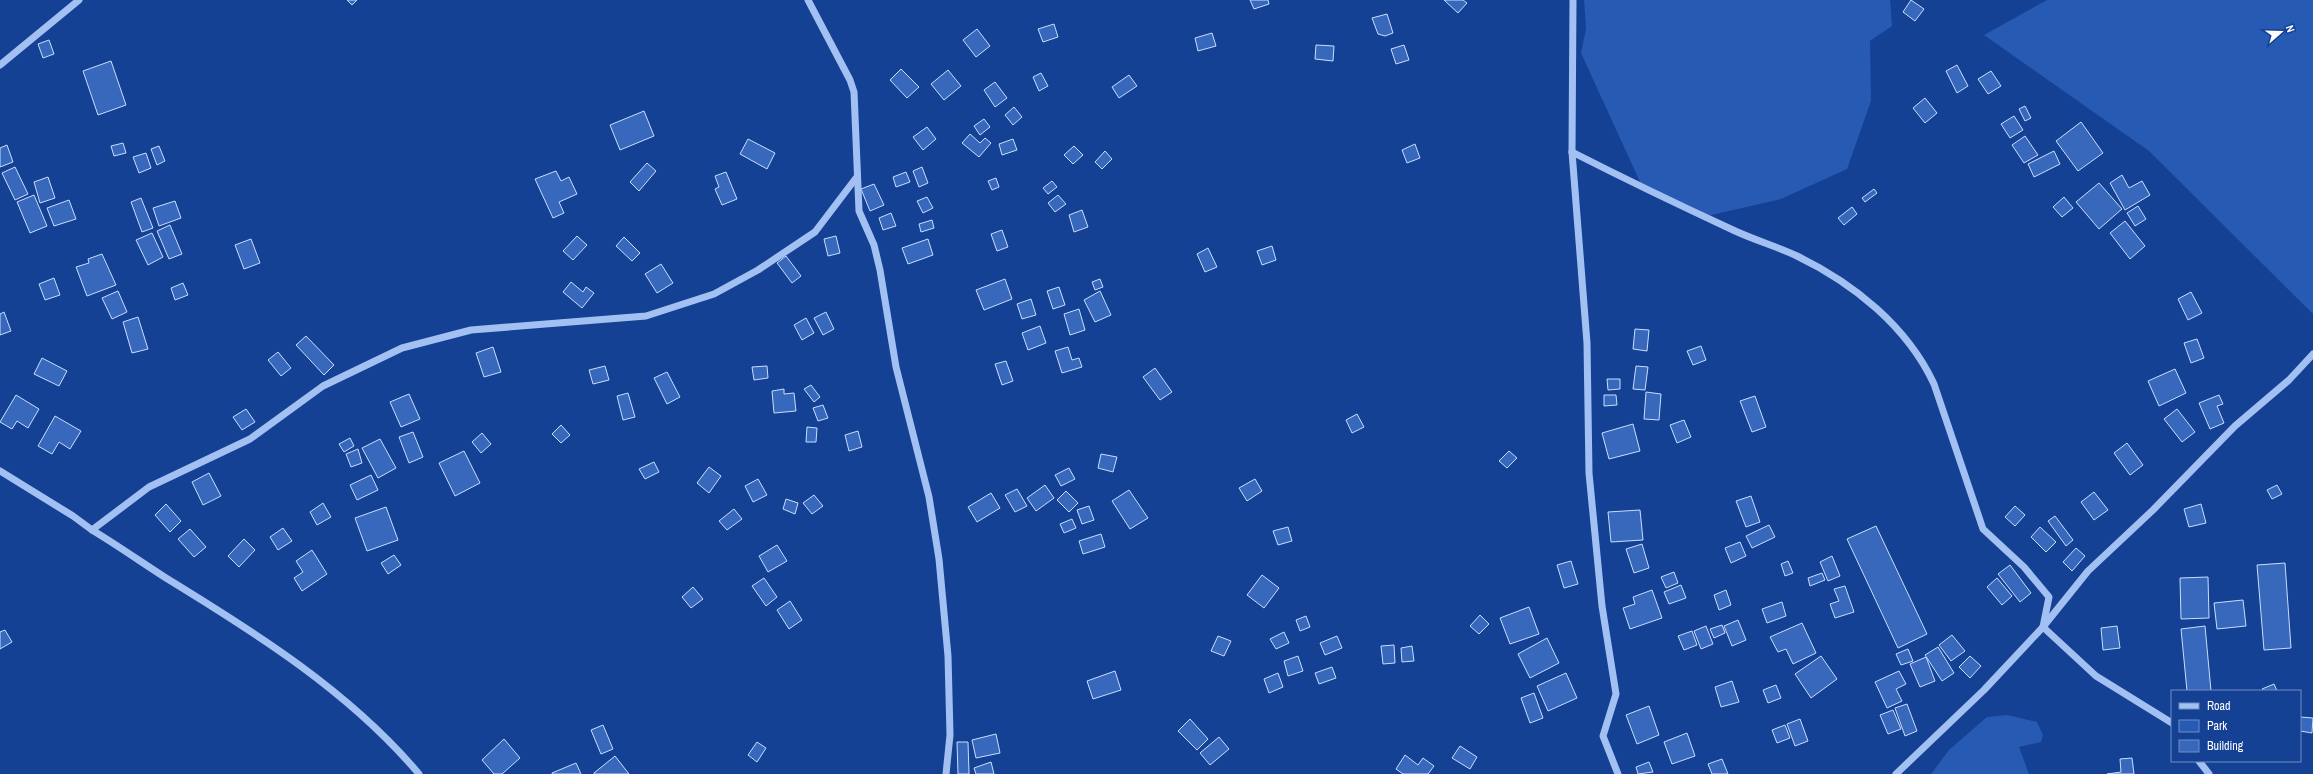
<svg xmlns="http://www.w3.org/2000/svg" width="2313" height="774" viewBox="0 0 2313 774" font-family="'Archivo Narrow',sans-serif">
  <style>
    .green { fill: #265ab3 }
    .building { fill: #3868bb; stroke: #caddfd }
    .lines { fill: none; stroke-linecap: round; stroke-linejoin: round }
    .minor { stroke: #a3c0f2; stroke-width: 7 }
  </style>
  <rect width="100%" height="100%" fill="#144194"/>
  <!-- green -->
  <g class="green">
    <polygon points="1584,0 1890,0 1892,26 1870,41 1871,101 1847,169 1781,199 1707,216 1641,184 1581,53 1586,29"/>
    <polygon points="2047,0 2313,0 2313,314 2149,151 1984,35"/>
    <polygon points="2007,715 2037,722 2043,735 2041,742 2019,747 2029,774 1931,774 1949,750 1987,717"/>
  </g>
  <!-- building -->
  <g class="building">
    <polygon points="347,0 357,0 352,5"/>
    <polygon points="1250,0 1268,0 1269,4 1254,9"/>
    <polygon points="1444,0 1463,0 1467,3 1458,13"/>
    <polygon points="1911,0 1924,9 1915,21 1903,12"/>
    <polygon points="1387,14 1393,33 1385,36 1378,34 1372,18"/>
    <polygon points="1054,24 1058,37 1043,42 1038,29"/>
    <polygon points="977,29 990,46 976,57 963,40"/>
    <polygon points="1212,33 1216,46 1198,51 1195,38"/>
    <polygon points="49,40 54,54 43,58 38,44"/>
    <polygon points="1316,45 1334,46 1333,61 1315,59"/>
    <polygon points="1404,45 1409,60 1396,64 1391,49"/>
    <polygon points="111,61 126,105 98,115 83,71"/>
    <polygon points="1957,65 1968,86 1957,93 1946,71"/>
    <polygon points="901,69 919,87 907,98 890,80"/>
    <polygon points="948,70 961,86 944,100 931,84"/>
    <polygon points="1991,71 2001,86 1988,94 1978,79"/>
    <polygon points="1041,73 1048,86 1039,91 1033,77"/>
    <polygon points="1129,75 1137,86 1119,98 1112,87"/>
    <polygon points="995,82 1007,98 995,107 984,90"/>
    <polygon points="1925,98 1937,113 1925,123 1913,108"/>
    <polygon points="2025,106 2031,118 2025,121 2019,109"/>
    <polygon points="1014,107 1022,117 1013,125 1005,115"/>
    <polygon points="644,111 654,136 620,150 610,125"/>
    <polygon points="2014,116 2023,130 2010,138 2001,124"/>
    <polygon points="984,119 990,127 980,135 974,126"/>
    <polygon points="2081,122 2103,153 2078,171 2056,141"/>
    <polygon points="927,127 936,139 923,150 913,137"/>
    <polygon points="970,134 980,143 985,138 991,143 979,157 962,143"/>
    <polygon points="2025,136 2038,155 2024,163 2012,145"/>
    <polygon points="748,139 775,153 767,169 740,154"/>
    <polygon points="1013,139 1017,150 1002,155 999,144"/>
    <polygon points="123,143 126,153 114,156 111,146"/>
    <polygon points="1415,144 1420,158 1407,163 1402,150"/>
    <polygon points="7,145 13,162 0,167 0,148"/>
    <polygon points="159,146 165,161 157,165 151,149"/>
    <polygon points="1074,146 1083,155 1073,164 1064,155"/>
    <polygon points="1105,151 1112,159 1102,169 1095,162"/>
    <polygon points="2054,151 2060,164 2034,177 2028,164"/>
    <polygon points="146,153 151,168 139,173 133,157"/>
    <polygon points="647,163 656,171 639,191 630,182"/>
    <polygon points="15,167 28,194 15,200 2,173"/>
    <polygon points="922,167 928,183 919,187 913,171"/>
    <polygon points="556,171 561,181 569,177 577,194 559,202 564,213 553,218 535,179"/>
    <polygon points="726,172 737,199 722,205 715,189 719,187 715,176"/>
    <polygon points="906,172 910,182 896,187 893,177"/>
    <polygon points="2122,175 2129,188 2142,181 2150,195 2125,210 2110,183"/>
    <polygon points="48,177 55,198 40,203 34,182"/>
    <polygon points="996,178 999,187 992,190 988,181"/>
    <polygon points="1052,181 1057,187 1048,194 1043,188"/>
    <polygon points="2099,183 2122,209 2099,229 2076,202"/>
    <polygon points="874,184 884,205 870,211 861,189"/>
    <polygon points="1874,189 1877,193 1865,202 1862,198"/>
    <polygon points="34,195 47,226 30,233 17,202"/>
    <polygon points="1058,195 1066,204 1055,212 1048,203"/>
    <polygon points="927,197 933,208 923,213 917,201"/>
    <polygon points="2064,197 2073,208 2062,217 2053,207"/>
    <polygon points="141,198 153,228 142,232 131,202"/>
    <polygon points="69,200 76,219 54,226 47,208"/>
    <polygon points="175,201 181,218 159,226 153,208"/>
    <polygon points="2138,206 2146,219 2135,226 2127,213"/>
    <polygon points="1852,207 1857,214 1844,225 1838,218"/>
    <polygon points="1082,210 1088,227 1074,232 1069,215"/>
    <polygon points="891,213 896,226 883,230 879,218"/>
    <polygon points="932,220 934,228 921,232 919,224"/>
    <polygon points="2125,221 2145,246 2130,259 2110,233"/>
    <polygon points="170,225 182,254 169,259 157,231"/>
    <polygon points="1002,230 1008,247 997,251 991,234"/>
    <polygon points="152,233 163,257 148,265 136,240"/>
    <polygon points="577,236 587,245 573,260 563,251"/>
    <polygon points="836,236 840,253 828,256 824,239"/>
    <polygon points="624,237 640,253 632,261 616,246"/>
    <polygon points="251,239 260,263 244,269 235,245"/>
    <polygon points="928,239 933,255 908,264 902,248"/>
    <polygon points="1272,246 1276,260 1262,265 1257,251"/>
    <polygon points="1208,248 1217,267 1205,272 1197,254"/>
    <polygon points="102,254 116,285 87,296 76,267 89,263 88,259"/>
    <polygon points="786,256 801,276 792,283 777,263"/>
    <polygon points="661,264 673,283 657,293 645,274"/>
    <polygon points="54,278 60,295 45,300 39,284"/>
    <polygon points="1005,279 1012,299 984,310 976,290"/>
    <polygon points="1100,279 1103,287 1095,290 1092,282"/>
    <polygon points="571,282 583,292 586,287 594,293 582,308 563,292"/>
    <polygon points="183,283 188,295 175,300 171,288"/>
    <polygon points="1059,287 1065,305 1053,309 1047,291"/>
    <polygon points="118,291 127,312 112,319 102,298"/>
    <polygon points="1100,291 1111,315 1095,322 1084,300"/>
    <polygon points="2191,292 2202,313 2188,320 2178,299"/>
    <polygon points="1031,299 1036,315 1022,319 1017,304"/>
    <polygon points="1079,309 1085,330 1070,335 1064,314"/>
    <polygon points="4,312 11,331 0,335 0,314"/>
    <polygon points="826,312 834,329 823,335 814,318"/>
    <polygon points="138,317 148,349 132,353 123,322"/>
    <polygon points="806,318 814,333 802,340 794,325"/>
    <polygon points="1040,326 1046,343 1028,350 1022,333"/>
    <polygon points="1635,329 1649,330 1647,351 1633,349"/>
    <polygon points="306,336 334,365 324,375 296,345"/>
    <polygon points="2197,339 2204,358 2191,363 2184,343"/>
    <polygon points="1701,346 1706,360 1693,365 1687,351"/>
    <polygon points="493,347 501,372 484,377 476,353"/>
    <polygon points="1068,347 1072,360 1079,358 1082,367 1062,373 1055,351"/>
    <polygon points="278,352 291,368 281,376 268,360"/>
    <polygon points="42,358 67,371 59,386 34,374"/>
    <polygon points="1006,361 1013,381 1002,385 995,364"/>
    <polygon points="605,366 609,380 593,384 589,370"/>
    <polygon points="767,366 768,378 754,380 752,367"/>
    <polygon points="1636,366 1648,367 1645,390 1633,389"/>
    <polygon points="1155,368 1172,392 1160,400 1143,377"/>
    <polygon points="2175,369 2186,393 2159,406 2148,381"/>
    <polygon points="667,372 680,397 667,404 654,378"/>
    <polygon points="1607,379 1620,379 1620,389 1608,390"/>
    <polygon points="811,385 820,397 814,402 804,389"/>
    <polygon points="784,389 784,394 794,393 796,411 774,413 772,391"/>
    <polygon points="1646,392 1661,394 1659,420 1644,419"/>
    <polygon points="628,393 635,417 623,420 617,396"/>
    <polygon points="409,394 420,419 401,427 390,402"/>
    <polygon points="16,395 39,409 28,428 17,421 12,429 0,422"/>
    <polygon points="1604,395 1616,395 1617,405 1604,406"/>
    <polygon points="2219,395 2223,404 2217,406 2224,423 2210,429 2199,403"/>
    <polygon points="1755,396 1766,427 1752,432 1740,401"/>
    <polygon points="823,405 828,418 818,421 813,408"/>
    <polygon points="246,409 255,422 242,430 233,417"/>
    <polygon points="2177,409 2195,432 2182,442 2164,419"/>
    <polygon points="1357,414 1364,427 1352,433 1346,420"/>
    <polygon points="55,416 81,431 70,449 59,442 52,454 38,446"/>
    <polygon points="1684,420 1691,437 1677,443 1670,425"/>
    <polygon points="1633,424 1640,451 1609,459 1602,433"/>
    <polygon points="561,425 570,435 561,443 552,434"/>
    <polygon points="807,427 817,428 816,442 806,442"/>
    <polygon points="858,431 862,447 849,451 845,435"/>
    <polygon points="413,432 423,457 409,463 399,437"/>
    <polygon points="482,433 491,444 481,453 472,442"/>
    <polygon points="350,438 354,446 344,452 339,444"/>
    <polygon points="380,439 396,468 378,478 362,448"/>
    <polygon points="2127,443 2143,465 2130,475 2114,453"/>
    <polygon points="358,449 362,463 351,467 346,454"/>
    <polygon points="464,451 480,483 455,496 439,463"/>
    <polygon points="1509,451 1517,458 1507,468 1499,461"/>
    <polygon points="1101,454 1117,457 1113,472 1098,468"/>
    <polygon points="654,462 659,472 645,479 639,469"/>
    <polygon points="709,467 721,476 709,493 697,483"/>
    <polygon points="1069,468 1075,479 1061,486 1055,475"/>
    <polygon points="209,473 221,496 203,505 192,482"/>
    <polygon points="371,475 378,490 357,500 350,485"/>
    <polygon points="758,479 767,495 753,502 745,486"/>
    <polygon points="1255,479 1262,491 1247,501 1239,488"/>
    <polygon points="1045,485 1054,498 1036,511 1027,498"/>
    <polygon points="2277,485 2282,494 2272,499 2267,490"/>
    <polygon points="1017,489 1027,506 1015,512 1005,495"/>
    <polygon points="1129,490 1148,518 1130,529 1112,501"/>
    <polygon points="1066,491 1078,503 1069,512 1057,500"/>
    <polygon points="2094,492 2108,510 2094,520 2081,502"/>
    <polygon points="991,493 1000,508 977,522 968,507"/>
    <polygon points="814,495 823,506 812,514 803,503"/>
    <polygon points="1751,496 1760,522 1746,527 1736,501"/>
    <polygon points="786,499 798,503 795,514 783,509"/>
    <polygon points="323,503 331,517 317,525 310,512"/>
    <polygon points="166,504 181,521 170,532 155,515"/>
    <polygon points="2201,504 2206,523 2189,527 2184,509"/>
    <polygon points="1089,506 1094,520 1082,524 1077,510"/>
    <polygon points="2015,506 2025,515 2015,526 2005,517"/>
    <polygon points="386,507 398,540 367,551 355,518"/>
    <polygon points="734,509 742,519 727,530 719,521"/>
    <polygon points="1640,510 1643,540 1611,542 1608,512"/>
    <polygon points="2055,516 2073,540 2066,546 2048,521"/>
    <polygon points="1072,519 1076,528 1064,533 1060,524"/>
    <polygon points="1769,525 1775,537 1752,548 1746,536"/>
    <polygon points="1876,526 1927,634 1898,648 1847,539"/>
    <polygon points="1288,527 1292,541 1278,545 1273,531"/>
    <polygon points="2040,527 2056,542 2046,552 2031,537"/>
    <polygon points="283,528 292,541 278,550 270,537"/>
    <polygon points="190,529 206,547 194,557 178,539"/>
    <polygon points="1101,534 1105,547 1083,554 1079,541"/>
    <polygon points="244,539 255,550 239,567 228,556"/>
    <polygon points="1740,542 1746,556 1731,563 1725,548"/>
    <polygon points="1642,544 1649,568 1634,573 1626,549"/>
    <polygon points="777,545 787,561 768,572 759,556"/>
    <polygon points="2076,548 2085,556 2072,571 2063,562"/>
    <polygon points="312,550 327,574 302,591 294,578 303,572 296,561"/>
    <polygon points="394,555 401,565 388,574 381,563"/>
    <polygon points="1832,556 1840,576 1828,581 1820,562"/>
    <polygon points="1571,561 1578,584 1564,588 1557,565"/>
    <polygon points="1788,561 1793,573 1785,576 1781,564"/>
    <polygon points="2285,563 2291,648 2264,650 2257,565"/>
    <polygon points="2010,565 2031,593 2020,602 1998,574"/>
    <polygon points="1674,572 1678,583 1666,588 1661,577"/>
    <polygon points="1822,573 1825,580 1810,586 1808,578"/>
    <polygon points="1262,575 1279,588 1264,608 1247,595"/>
    <polygon points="2208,577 2209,618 2181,619 2180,578"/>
    <polygon points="764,578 777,597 766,606 752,586"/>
    <polygon points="1997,578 2012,596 2002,605 1987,587"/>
    <polygon points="1681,585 1686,598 1669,604 1664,592"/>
    <polygon points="1845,586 1854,612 1835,618 1830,604 1839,601 1834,589"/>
    <polygon points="693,587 703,599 691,608 682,597"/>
    <polygon points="1652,590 1662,618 1630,629 1623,608 1635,604 1633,597"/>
    <polygon points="1726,590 1731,605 1719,610 1714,595"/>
    <polygon points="2243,600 2246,626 2217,629 2214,603"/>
    <polygon points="790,601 802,620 789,629 777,610"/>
    <polygon points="1782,602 1786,616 1767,623 1762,609"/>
    <polygon points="1529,607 1539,634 1510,644 1500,618"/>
    <polygon points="1480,615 1489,624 1479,634 1470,626"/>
    <polygon points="1306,616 1310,627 1300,631 1296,620"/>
    <polygon points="1738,620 1746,640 1732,646 1724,626"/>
    <polygon points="1802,623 1816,653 1793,664 1786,649 1778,652 1770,637"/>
    <polygon points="1722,625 1725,633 1714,638 1710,629"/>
    <polygon points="1706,626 1713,644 1701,649 1694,631"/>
    <polygon points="2117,626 2120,648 2103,650 2101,628"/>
    <polygon points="2205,626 2211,691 2187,691 2181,629"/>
    <polygon points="5,630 12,642 0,649 0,632"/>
    <polygon points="1692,631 1697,645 1684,650 1678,636"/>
    <polygon points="1284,632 1289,643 1276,649 1270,639"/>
    <polygon points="1952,635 1965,651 1951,661 1939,645"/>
    <polygon points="1218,636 1231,641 1224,656 1211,651"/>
    <polygon points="1337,636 1342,648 1325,655 1320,643"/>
    <polygon points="1547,638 1559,663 1530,678 1518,654"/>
    <polygon points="1394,645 1395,663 1383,664 1381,646"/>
    <polygon points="1412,646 1414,661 1402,662 1401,648"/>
    <polygon points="1938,647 1954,673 1942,681 1925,655"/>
    <polygon points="1908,649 1913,661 1901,665 1896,654"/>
    <polygon points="1298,656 1303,671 1288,676 1284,661"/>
    <polygon points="1821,656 1837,679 1811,698 1795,674"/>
    <polygon points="1970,656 1981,666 1970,678 1959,667"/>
    <polygon points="1926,657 1935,681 1920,687 1910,664"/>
    <polygon points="1332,667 1336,678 1319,684 1315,673"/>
    <polygon points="1115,671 1121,690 1093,699 1087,681"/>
    <polygon points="1899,671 1906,684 1896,689 1902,701 1887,708 1875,682"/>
    <polygon points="1278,673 1283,687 1269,693 1264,679"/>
    <polygon points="1566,673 1577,698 1548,711 1537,686"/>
    <polygon points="1732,681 1739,702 1721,707 1715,687"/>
    <polygon points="2274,684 2277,691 2263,691 2262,689"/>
    <polygon points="1776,685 1781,698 1768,703 1763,690"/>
    <polygon points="1534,693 1543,718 1530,723 1521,698"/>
    <polygon points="1907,704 1917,731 1905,736 1895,708"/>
    <polygon points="1649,706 1659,735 1637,744 1626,715"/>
    <polygon points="1893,710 1901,729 1888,734 1880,715"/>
    <polygon points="2300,717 2313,718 2312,733 2300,731"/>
    <polygon points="1190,719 1208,739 1197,750 1178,731"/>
    <polygon points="1800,719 1808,741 1795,746 1787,724"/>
    <polygon points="603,725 613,749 601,754 591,730"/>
    <polygon points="1785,725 1790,738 1777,743 1772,730"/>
    <polygon points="1687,733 1695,756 1672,764 1664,742"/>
    <polygon points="996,734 1000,753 976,758 972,740"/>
    <polygon points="1219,737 1229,749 1210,765 1200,753"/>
    <polygon points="504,739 520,758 502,774 494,774 482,760"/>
    <polygon points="757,742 766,748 757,762 748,755"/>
    <polygon points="957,742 968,742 969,774 958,774"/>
    <polygon points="1460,746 1477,757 1470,769 1452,758"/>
    <polygon points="1405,755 1418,765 1423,758 1434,766 1428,774 1403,774 1396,769"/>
    <polygon points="615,756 629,774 594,774 594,773"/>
    <polygon points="2132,758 2134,774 2107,774 2121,772 2120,759"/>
    <polygon points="1722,759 1728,774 1712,774 1708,764"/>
    <polygon points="991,762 994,774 976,774 974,768"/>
    <polygon points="1649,762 1653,772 1638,774 1636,767"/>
    <polygon points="576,763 581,774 552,774 552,773"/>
  </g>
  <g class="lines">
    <!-- minor -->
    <g class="minor">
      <polyline points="808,0 850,80 854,92 859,211 874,245 880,270 896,367 929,497 939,559 948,656 950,735 946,774"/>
      <polyline points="1573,0 1572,152 1587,343 1589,473 1602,606 1616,694 1603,736 1618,774"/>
      <polyline points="0,65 79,0"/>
      <path d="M1572,152C1625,179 1679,205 1733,230C1754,240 1776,246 1797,256C1853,283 1907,326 1934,384L1983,529L2024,567L2049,597L2043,627L2096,676L2172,723"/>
      <path d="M0,471L73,516L92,530C117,545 141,562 166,578C256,633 350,692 419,774"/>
      <polyline points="92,530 149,487 250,439 323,386 402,348 471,330 646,316 714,294 758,270 815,232 856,178"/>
      <polyline points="2199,761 2209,774"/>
      <polyline points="1896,774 1984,690 2043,627 2088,571 2153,510 2235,426 2289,380 2313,354"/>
    </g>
  </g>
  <!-- legend -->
  <rect x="2171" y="690" width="130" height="72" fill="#144194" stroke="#728dbf"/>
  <rect x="2179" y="703" width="20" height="6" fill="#a3c0f2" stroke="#728dbf"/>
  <text x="2207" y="710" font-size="12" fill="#ffffff">Road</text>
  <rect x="2179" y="720" width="20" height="12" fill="#265ab3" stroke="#728dbf"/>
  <text x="2207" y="730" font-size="12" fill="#ffffff">Park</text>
  <rect x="2179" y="740" width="20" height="12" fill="#3868bb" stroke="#728dbf"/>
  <text x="2207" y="750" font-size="12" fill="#ffffff">Building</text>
  <!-- north arrow -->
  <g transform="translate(2281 32) rotate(70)" stroke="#144194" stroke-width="3" paint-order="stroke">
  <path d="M0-3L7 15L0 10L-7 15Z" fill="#ffffff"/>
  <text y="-6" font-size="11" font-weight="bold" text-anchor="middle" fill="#ffffff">N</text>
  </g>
</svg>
